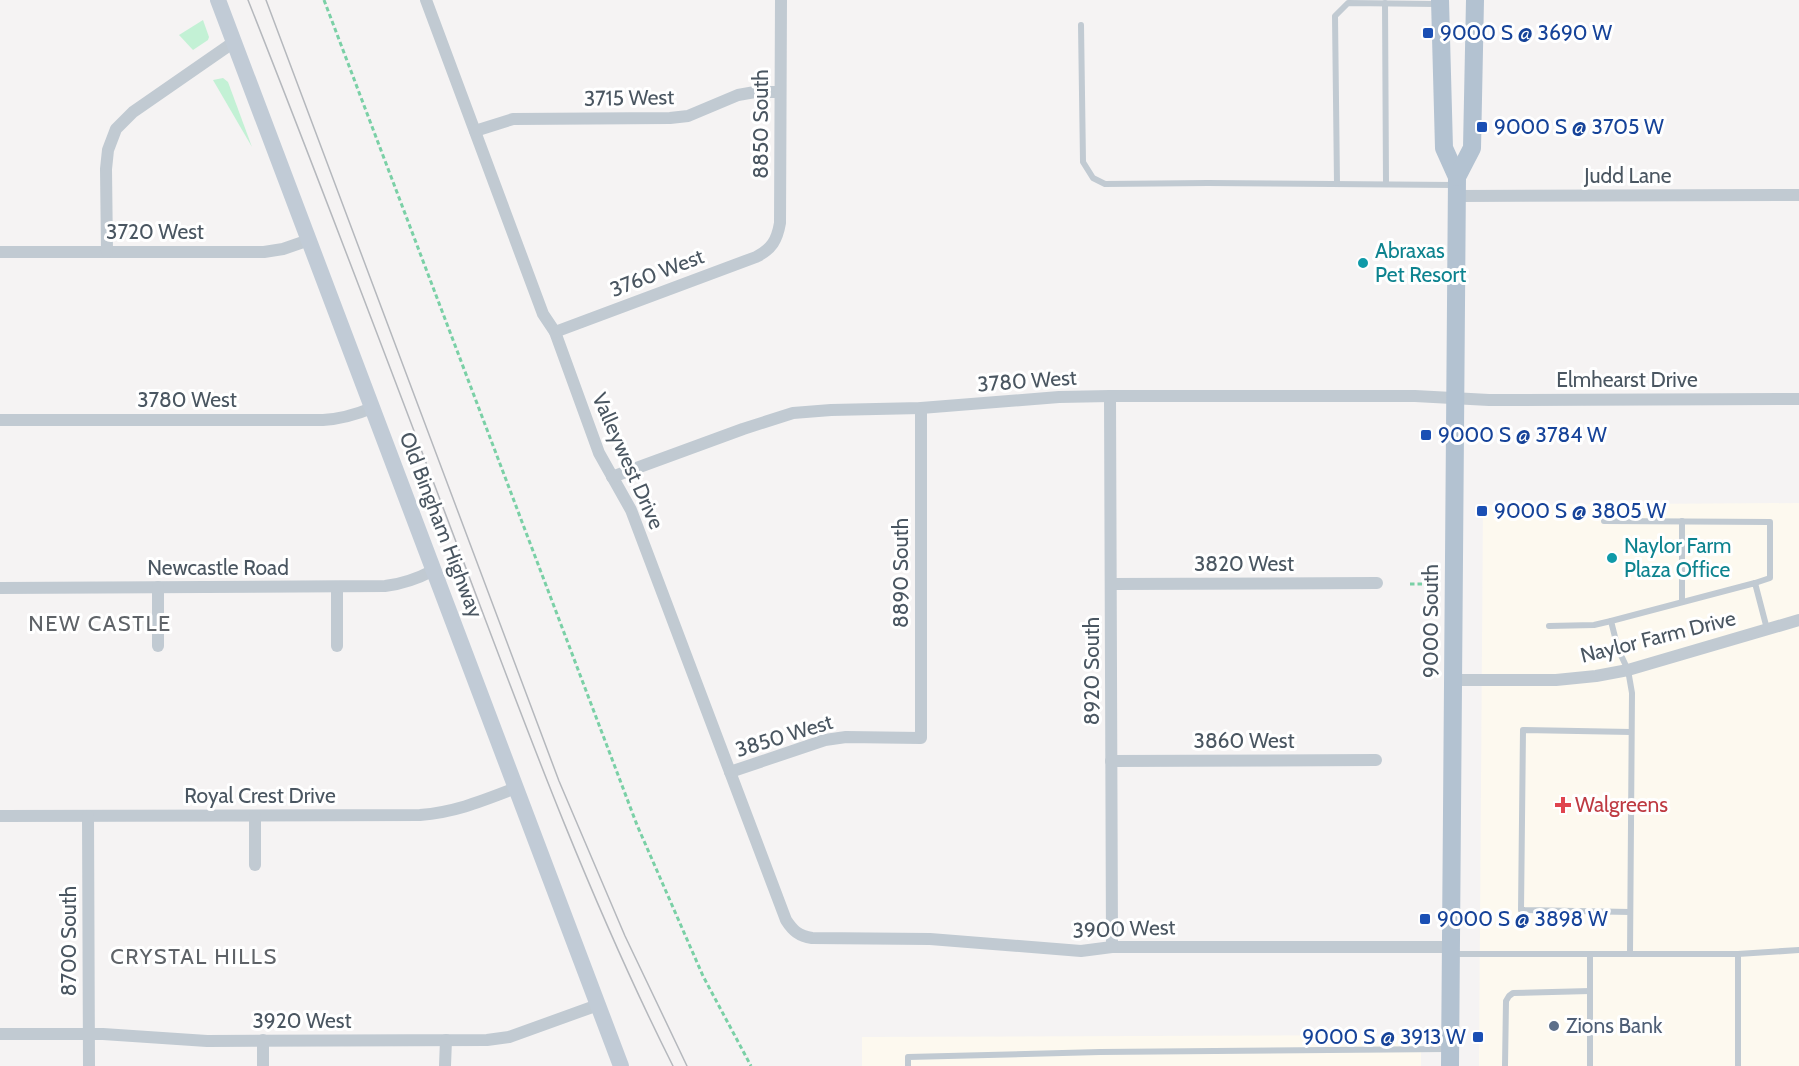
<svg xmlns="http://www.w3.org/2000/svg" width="1799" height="1066" viewBox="0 0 1799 1066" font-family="Cabin,sans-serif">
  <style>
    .commercial { fill: #fdf9ef }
    .green { fill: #c3f1d5 }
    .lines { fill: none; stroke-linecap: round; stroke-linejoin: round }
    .path { stroke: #7ad0a6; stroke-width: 3; stroke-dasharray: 4.5 3; stroke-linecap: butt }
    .lane { stroke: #c1cad2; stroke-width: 6 }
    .street { stroke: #c1cad2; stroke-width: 12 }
    .secondary { stroke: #c1cbd6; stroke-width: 16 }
    .primary { stroke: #b3c2d1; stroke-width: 18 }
    .tram { stroke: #b5b8bd; stroke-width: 1.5 }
    .transit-dot { fill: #1a4fb4; stroke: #fff; stroke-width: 2 }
    .culture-dot { fill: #0f9aa8; stroke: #fff; stroke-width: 2 }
    .health-dot { fill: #e0444e; stroke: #fff; stroke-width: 2 }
    .service-dot { fill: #5c6f8a; stroke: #fff; stroke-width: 2 }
    .labels { text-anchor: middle; stroke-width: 6; stroke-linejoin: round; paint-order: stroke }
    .transit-label { font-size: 21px; fill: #164399; stroke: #fff; text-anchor: start }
    .street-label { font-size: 21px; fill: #4a5661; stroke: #fff }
    .culture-label { font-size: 21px; fill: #0d838f; stroke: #fff; text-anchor: start }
    .health-label { font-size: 21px; fill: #be3a42; stroke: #fff; text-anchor: start }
    .service-label { font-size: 21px; fill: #4e5e75; stroke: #fff; text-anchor: start }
    .neighbourhood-label { font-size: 22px; letter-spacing: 1.5px; fill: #5f6368; stroke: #fff }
  </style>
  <rect width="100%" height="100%" fill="#f5f3f3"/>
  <!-- commercial -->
  <g class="commercial">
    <polygon points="1799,503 1799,1066 1479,1066 1483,505"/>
    <polygon points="1421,1035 1421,1066 862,1066 862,1037"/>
  </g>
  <!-- green -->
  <g class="green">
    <polygon points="203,20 209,37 208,40 193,50 179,35"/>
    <polygon points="223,78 228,82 252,147 213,80"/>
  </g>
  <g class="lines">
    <!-- path -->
    <g class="path">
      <polyline points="324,0 637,825 703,976 751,1066"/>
      <polyline points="1410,584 1424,584"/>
    </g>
    <!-- lane -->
    <g class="lane">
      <polyline points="1385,3 1386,184"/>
      <polyline points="1081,25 1083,162 1093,178 1105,184 1208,183 1454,185"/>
      <polyline points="1337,184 1335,16 1348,3 1437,4"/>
      <polyline points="1604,521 1770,522 1770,578 1755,583"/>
      <polyline points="1682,521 1682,602"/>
      <polyline points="1549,626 1594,625 1611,621"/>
      <polyline points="1630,912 1521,910 1523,730 1631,732"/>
      <polyline points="1452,954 1738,954 1799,950"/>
      <polyline points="1630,954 1632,693 1628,670 1618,649 1611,621 1755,583 1767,629"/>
      <polyline points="908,1066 908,1057 1100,1052 1447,1049"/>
      <polyline points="1505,1066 1506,1001 1509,996 1513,993 1590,991"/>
      <polyline points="1590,1066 1590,954"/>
      <polyline points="1738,1066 1738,954"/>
    </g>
    <!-- street -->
    <g class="street">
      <path d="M426,0L543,314L555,332L599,453L631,510L786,920C793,931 799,936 812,938L930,939L1081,951L1112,947H1451"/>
      <polyline points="475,131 513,119 670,118 688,116 738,95 755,92 780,92"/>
      <polyline points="1457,196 1799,195"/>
      <polyline points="0,252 264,252 283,249 309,240"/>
      <polyline points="107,252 106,169 108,150 116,129 133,112 234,42"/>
      <path d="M555,332L756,257C772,249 777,240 780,223L781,0"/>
      <polyline points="1110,396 1112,947"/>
      <path d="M0,420H323C341,419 355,415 372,408"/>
      <polyline points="612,477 743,429 793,413 831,410 921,408 1059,397 1110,396 1415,396 1489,400 1799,399"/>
      <polyline points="1111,584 1377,583"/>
      <polyline points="337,587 337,646"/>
      <path d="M0,588L385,586C403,584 417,579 434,570"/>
      <polyline points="158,646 158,587"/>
      <polyline points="1453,680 1556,680 1596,676 1628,670 1799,620"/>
      <polyline points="1111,761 1376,760"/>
      <polyline points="730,772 825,740 846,737 921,738 921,408"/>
      <path d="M0,816L420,815C456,812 482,801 516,788"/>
      <polyline points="88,816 89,1066"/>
      <polyline points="255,816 255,865"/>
      <polyline points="0,1034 103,1034 207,1041 487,1040 509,1037 598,1005"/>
      <polyline points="263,1040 263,1066"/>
      <polyline points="445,1066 446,1040"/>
    </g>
    <!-- secondary -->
    <polyline class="secondary" points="218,0 621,1066"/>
    <!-- primary -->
    <g class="primary">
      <polyline points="1440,0 1444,148 1457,177 1450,1066"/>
      <polyline points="1457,177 1472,148 1475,0"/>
    </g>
    <!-- tram -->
    <g class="tram">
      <path d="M248,0C321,184 391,370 461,555C526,728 590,901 673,1066"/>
      <polyline points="266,0 559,781 625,936 687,1066"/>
    </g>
  </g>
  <!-- markers -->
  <g class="transit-dot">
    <rect x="1422" y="27" width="12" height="12" rx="3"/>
    <rect x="1476" y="121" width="12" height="12" rx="3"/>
    <rect x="1420" y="429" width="12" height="12" rx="3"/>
    <rect x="1476" y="505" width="12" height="12" rx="3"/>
    <rect x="1419" y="913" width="12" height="12" rx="3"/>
    <rect x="1472" y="1031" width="12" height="12" rx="3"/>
  </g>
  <g class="culture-dot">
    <circle cx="1363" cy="263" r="6"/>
    <circle cx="1612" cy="558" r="6"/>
  </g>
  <path class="health-dot" d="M1560 796h6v6h6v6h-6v6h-6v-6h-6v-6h6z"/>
  <circle class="service-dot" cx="1554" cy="1026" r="6"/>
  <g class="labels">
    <!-- transit labels -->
    <g class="transit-label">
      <text x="1440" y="40">9000 S @ 3690 W</text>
      <text x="1494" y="134">9000 S @ 3705 W</text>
      <text x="1438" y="442">9000 S @ 3784 W</text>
      <text x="1494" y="518">9000 S @ 3805 W</text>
      <text x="1437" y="926">9000 S @ 3898 W</text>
      <text x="1466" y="1044" text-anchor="end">9000 S @ 3913 W</text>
    </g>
    <!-- street labels -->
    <g class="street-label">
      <text transform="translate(629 98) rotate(-1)" y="7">3715 West</text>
      <text transform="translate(761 124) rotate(-90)" y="7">8850 South</text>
      <text x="1628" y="183">Judd Lane</text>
      <text x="155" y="239">3720 West</text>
      <text transform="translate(657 273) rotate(-21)" y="7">3760 West</text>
      <text x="1627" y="387">Elmhearst Drive</text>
      <text transform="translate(1027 381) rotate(-4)" y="7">3780 West</text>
      <text x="187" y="407">3780 West</text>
      <text transform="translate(628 461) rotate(66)" y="7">Valleywest Drive</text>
      <text transform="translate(441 525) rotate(69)" y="7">Old Bingham Highway</text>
      <text x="1244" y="571">3820 West</text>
      <text x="218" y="575">Newcastle Road</text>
      <text transform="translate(901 573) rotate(-90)" y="7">8890 South</text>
      <text transform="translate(1431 621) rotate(-90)" y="7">9000 South</text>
      <text transform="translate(1658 637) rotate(-14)" y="7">Naylor Farm Drive</text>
      <text transform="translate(1092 671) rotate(-90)" y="7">8920 South</text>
      <text transform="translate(784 736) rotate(-17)" y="7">3850 West</text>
      <text x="1244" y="748">3860 West</text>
      <text x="260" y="803">Royal Crest Drive</text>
      <text transform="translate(1124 929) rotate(-2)" y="7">3900 West</text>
      <text transform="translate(69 941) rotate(-90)" y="7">8700 South</text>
      <text x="302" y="1028">3920 West</text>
    </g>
    <!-- culture labels -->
    <g class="culture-label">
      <text x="1375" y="258">Abraxas<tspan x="1375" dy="24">Pet Resort</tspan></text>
      <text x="1624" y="553">Naylor Farm<tspan x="1624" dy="24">Plaza Office</tspan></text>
    </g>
    <!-- health labels -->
    <g class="health-label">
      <text x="1575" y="812">Walgreens</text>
    </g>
    <!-- service labels -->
    <g class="service-label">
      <text x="1566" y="1033">Zions Bank</text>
    </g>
    <!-- neighbourhood labels -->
    <g class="neighbourhood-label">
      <text x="100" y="631">NEW CASTLE</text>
      <text x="194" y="964">CRYSTAL HILLS</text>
    </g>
  </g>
</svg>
